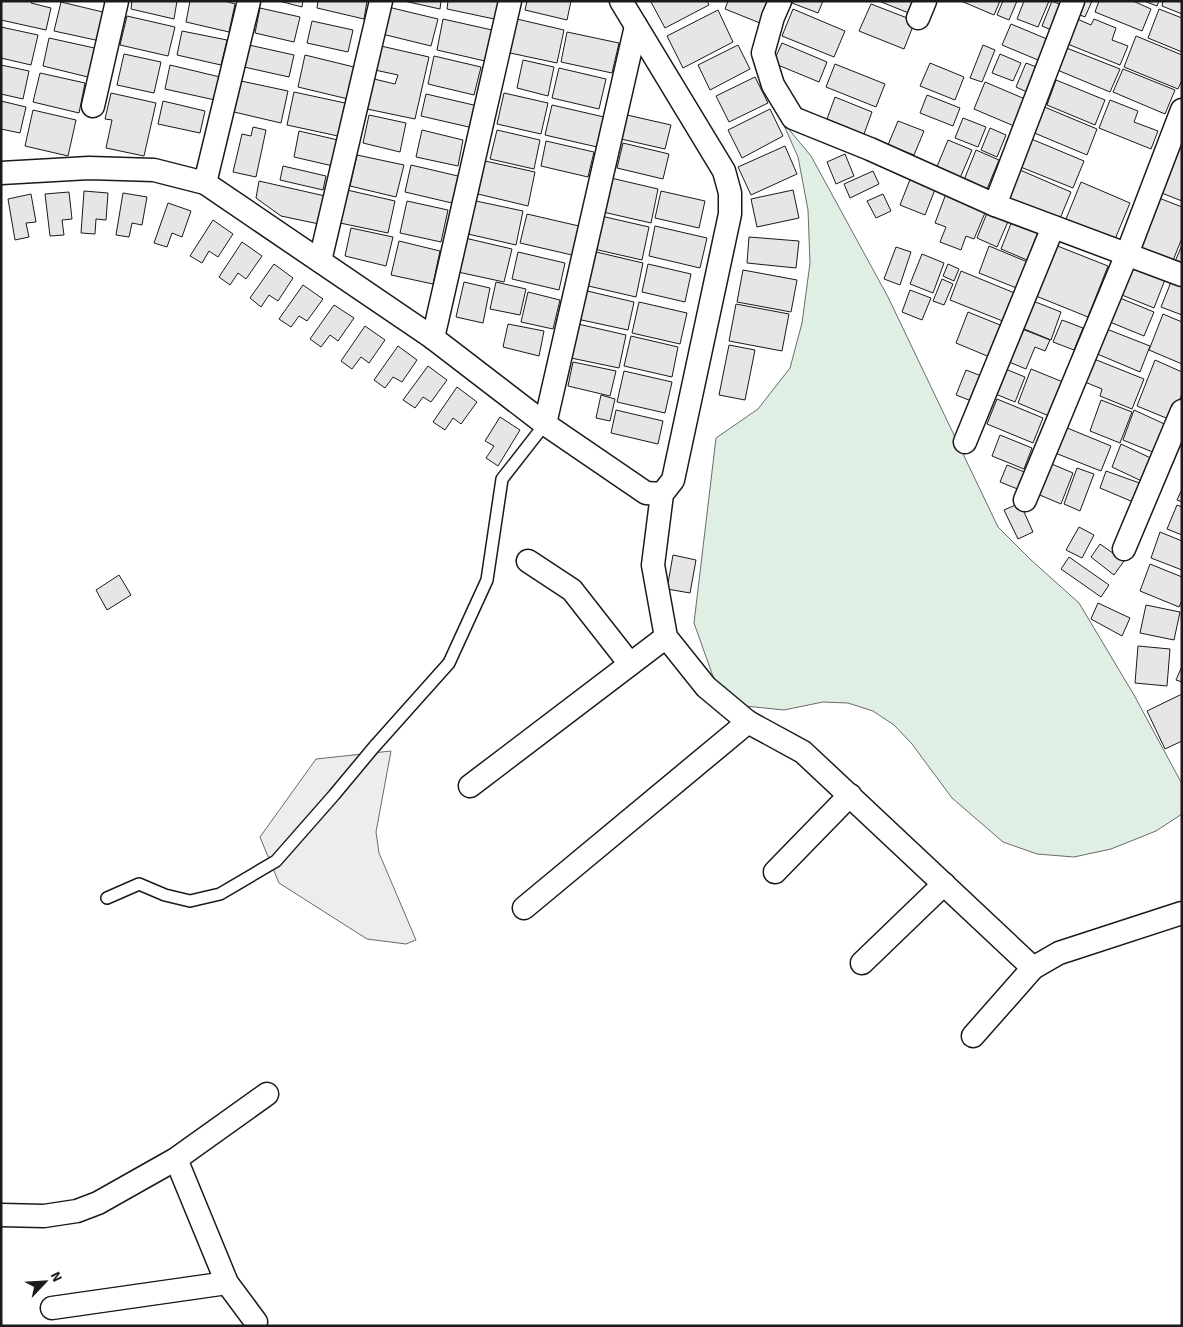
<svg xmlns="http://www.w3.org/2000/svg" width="1183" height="1327" viewBox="0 0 1183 1327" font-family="'Source Sans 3',sans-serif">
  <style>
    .green { fill: #e0efe3; stroke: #6a6a6a }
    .parking { fill: #ededed; stroke: #6a6a6a }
    .building { fill: #e6e6e6; stroke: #1a1a1a }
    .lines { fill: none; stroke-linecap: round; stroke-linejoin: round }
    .service-casing { stroke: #1a1a1a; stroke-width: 14 }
    .minor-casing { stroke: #1a1a1a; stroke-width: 25 }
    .service { stroke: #fff; stroke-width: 11 }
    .minor { stroke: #fff; stroke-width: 22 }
  </style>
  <rect width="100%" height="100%" fill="#fff"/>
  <!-- green -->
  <polygon class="green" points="782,121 811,156 888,297 998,527 1031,560 1079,603 1134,695 1182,784 1182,814 1156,831 1111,849 1074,857 1037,854 1003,842 952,798 912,744 894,725 873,711 848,703 823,702 784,710 745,706 715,682 694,623 716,438 758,409 790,368 802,323 810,263 808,210 798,157"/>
  <!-- parking -->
  <polygon class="parking" points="391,751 376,832 379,853 416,940 406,944 367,939 279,883 260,837 316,759"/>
  <!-- building -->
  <g class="building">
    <polygon points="1,1 32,1 31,3 51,8 46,30 1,20"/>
    <polygon points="132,1 177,1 174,19 131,9"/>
    <polygon points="190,1 225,1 235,4 229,32 186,22"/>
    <polygon points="279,1 303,1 302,7"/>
    <polygon points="318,1 367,1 364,19 317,8"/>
    <polygon points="404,1 441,1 440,9"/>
    <polygon points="448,1 503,1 499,20 447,9"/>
    <polygon points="527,1 571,1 567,20 525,10"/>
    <polygon points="653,1 707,1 709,5 665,28 651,2"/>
    <polygon points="728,1 767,1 768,2 760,23 725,9"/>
    <polygon points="793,1 823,1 818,13 792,3"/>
    <polygon points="879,1 922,1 916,16"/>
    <polygon points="961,1 1000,1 994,15"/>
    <polygon points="1003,1 1017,1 1009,20 997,15"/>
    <polygon points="1024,1 1049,1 1038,27 1017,19"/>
    <polygon points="1052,1 1066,7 1056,32 1042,26"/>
    <polygon points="1080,1 1092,1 1085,17 1075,13"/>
    <polygon points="1099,1 1133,1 1151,9 1142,31 1095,12"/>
    <polygon points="1144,1 1159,1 1157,6"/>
    <polygon points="1163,1 1182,1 1182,14 1162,6"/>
    <polygon points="61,2 107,13 100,41 54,31"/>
    <polygon points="871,4 915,21 904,49 859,31"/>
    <polygon points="388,7 438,19 431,46 382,34"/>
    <polygon points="260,8 300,17 294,42 255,33"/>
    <polygon points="793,9 845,31 834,57 782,36"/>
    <polygon points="1159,9 1182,18 1182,52 1148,38"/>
    <polygon points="718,10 733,42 683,68 667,36"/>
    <polygon points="127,16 175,27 168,56 120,45"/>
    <polygon points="1075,18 1091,25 1094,19 1116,28 1112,40 1128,46 1120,65 1065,43"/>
    <polygon points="443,19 492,30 485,61 437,50"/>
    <polygon points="517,19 564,30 557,63 510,53"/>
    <polygon points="312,21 353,30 348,52 307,43"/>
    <polygon points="1011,24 1047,39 1038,60 1002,45"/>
    <polygon points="1,27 38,35 31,65 1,58"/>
    <polygon points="182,31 227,40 221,65 177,55"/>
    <polygon points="567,32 619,43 612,73 561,62"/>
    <polygon points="1136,36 1182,55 1182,80 1178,89 1124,67"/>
    <polygon points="49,38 99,49 92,78 43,66"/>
    <polygon points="782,43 827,62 819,82 773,63"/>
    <polygon points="249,45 294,55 289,77 244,67"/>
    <polygon points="738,45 750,69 710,90 698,65"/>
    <polygon points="983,45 995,50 982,82 970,78"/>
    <polygon points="381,46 429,57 415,119 367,109 374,79 395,84 398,75 375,70"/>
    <polygon points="1064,47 1120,69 1110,92 1055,69"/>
    <polygon points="124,54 161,62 154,93 117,85"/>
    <polygon points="1000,54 1021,63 1013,81 992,73"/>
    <polygon points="305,55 354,67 348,99 298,87"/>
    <polygon points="434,56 481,67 474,95 428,84"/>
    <polygon points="523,60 554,67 548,96 517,88"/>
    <polygon points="930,63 964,77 955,100 920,86"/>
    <polygon points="1026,63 1039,68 1029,93 1016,87"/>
    <polygon points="835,64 885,84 876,107 826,87"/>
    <polygon points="1,65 29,71 23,99 1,94"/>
    <polygon points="170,65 220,77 215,100 165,89"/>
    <polygon points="559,68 606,79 599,109 552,98"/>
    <polygon points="1123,69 1175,90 1165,114 1113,92"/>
    <polygon points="40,73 85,83 79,113 33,102"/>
    <polygon points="755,77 768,103 729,122 716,96"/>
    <polygon points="1056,80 1105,100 1095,125 1047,105"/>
    <polygon points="241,81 288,91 281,123 234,112"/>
    <polygon points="985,82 1025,99 1014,126 974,109"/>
    <polygon points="294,92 345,103 338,136 287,125"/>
    <polygon points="111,93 156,103 144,156 106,148 112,120 105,119"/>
    <polygon points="504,93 548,103 541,134 497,124"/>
    <polygon points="426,94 478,106 473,128 421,116"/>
    <polygon points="927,95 960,108 953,126 920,113"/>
    <polygon points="835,97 872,112 864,134 827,119"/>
    <polygon points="1110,100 1138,111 1134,122 1158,131 1151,149 1099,128"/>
    <polygon points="1,101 26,107 20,133 1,129"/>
    <polygon points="163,101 205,111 200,133 158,124"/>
    <polygon points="552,105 604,117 597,147 545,135"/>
    <polygon points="1042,106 1097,129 1087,155 1032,132"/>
    <polygon points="770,109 783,136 742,158 728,130"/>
    <polygon points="33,110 76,120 68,156 25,146"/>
    <polygon points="369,115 406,123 400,152 363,143"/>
    <polygon points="627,115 671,125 665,149 621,139"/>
    <polygon points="963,118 986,127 978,147 955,138"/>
    <polygon points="898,121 924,131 914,155 888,145"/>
    <polygon points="253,127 266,130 256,177 233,172 242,134 251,136"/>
    <polygon points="990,128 1006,135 997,157 981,150"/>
    <polygon points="422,130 463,140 458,166 416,157"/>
    <polygon points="497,130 540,140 534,169 490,159"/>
    <polygon points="299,131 338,140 333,166 294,157"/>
    <polygon points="1182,134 1182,201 1159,192"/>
    <polygon points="1029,138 1084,161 1073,188 1018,166"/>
    <polygon points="948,140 972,150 960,178 936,169"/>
    <polygon points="546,141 594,152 588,177 541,166"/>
    <polygon points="623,143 669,154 663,179 617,168"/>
    <polygon points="785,146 797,174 751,195 738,167"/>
    <polygon points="976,150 999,160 987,189 964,180"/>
    <polygon points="845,154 854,176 836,184 827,162"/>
    <polygon points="357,155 404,165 396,197 350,186"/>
    <polygon points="485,161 535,172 528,206 478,194"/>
    <polygon points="411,165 458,176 452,203 405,192"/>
    <polygon points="283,166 326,176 323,190 280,180"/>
    <polygon points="1020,170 1071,192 1059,221 1007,200"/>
    <polygon points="873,171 879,184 850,198 844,184"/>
    <polygon points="911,177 936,187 925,215 900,205"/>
    <polygon points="611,178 658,189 651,223 603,212"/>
    <polygon points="259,181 325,196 319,224 281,216 256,198"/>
    <polygon points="1081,182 1130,203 1113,244 1064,224"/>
    <polygon points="347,190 395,201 388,233 340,223"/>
    <polygon points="793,190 799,218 757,227 751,199"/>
    <polygon points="84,191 108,193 106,220 96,219 95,234 81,233"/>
    <polygon points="661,191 705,201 699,228 655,218"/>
    <polygon points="947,191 987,208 974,239 966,236 961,250 940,242 946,227 935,223"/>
    <polygon points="69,192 72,219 62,220 64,235 50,236 45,194"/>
    <polygon points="123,193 147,197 142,225 132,223 129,237 116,235"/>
    <polygon points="31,194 36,222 26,223 29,237 15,240 8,199"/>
    <polygon points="883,194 891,211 876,218 867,201"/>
    <polygon points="1159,198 1182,207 1182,238 1172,263 1139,249"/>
    <polygon points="407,201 448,210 441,242 400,233"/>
    <polygon points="476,201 523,211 516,245 468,234"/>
    <polygon points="168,203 191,211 182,237 172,233 167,247 154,243"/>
    <polygon points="989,208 1010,217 997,247 977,238"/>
    <polygon points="527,214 579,226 572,255 520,243"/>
    <polygon points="601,216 649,227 642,260 594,249"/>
    <polygon points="1014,216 1040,227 1027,260 1001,249"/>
    <polygon points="213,220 233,234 218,257 209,251 202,263 190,256"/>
    <polygon points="655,226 707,238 700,268 649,256"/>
    <polygon points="351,228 393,237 386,266 345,256"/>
    <polygon points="749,237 799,241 796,268 747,263"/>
    <polygon points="465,238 512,249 504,282 458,272"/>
    <polygon points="399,241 440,251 433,284 391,275"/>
    <polygon points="242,242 262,256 246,279 238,273 230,285 219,277"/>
    <polygon points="1055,245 1108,266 1088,317 1036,296"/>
    <polygon points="1182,245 1182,267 1174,264"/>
    <polygon points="989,246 1030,263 1019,289 979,273"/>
    <polygon points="896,247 911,252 900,285 884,279"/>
    <polygon points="592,251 643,263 636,297 584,285"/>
    <polygon points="518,252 565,263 559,290 512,279"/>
    <polygon points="922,254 944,263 933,293 910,284"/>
    <polygon points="1129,262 1166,277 1154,308 1117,293"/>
    <polygon points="274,264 293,278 278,301 269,295 261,307 250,298"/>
    <polygon points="648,264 691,274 685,302 642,292"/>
    <polygon points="948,264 959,269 954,281 943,276"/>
    <polygon points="743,270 797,280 791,312 737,302"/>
    <polygon points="961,271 1017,294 1005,322 950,300"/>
    <polygon points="1173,277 1182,281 1182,315 1161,307"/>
    <polygon points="942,279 953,284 944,305 933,301"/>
    <polygon points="464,282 490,288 483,323 456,317"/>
    <polygon points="496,282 526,289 520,315 490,309"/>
    <polygon points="303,285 323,299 307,321 299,316 291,327 279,319"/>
    <polygon points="583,290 634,302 628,330 577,319"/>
    <polygon points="910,290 931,298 922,320 902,312"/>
    <polygon points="528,292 560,300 553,329 521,322"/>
    <polygon points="1115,296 1154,312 1144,336 1105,320"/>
    <polygon points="1033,301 1061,312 1051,340 1022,328"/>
    <polygon points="639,302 687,313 680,344 632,333"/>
    <polygon points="736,304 789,314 782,351 729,341"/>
    <polygon points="334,305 354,318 338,341 330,335 321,347 310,339"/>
    <polygon points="968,312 1005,327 992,358 956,343"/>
    <polygon points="1163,314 1182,322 1182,364 1149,350"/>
    <polygon points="1062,320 1083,328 1074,350 1053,342"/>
    <polygon points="508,324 544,331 539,356 503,347"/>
    <polygon points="578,324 626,335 619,368 571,358"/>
    <polygon points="365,326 385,340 369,363 361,357 352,369 341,361"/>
    <polygon points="1104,328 1150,346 1140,372 1095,353"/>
    <polygon points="1022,329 1050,340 1045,351 1035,347 1026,369 1009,362"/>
    <polygon points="631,336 678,347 672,377 624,366"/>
    <polygon points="729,345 755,350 745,400 719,395"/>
    <polygon points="398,346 417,360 402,382 393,377 385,388 374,380"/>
    <polygon points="1089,357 1144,379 1132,409 1100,396 1102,389 1080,380"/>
    <polygon points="1155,360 1182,372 1182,394 1171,420 1137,406"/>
    <polygon points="573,362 616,371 610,396 568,386"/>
    <polygon points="428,366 447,380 431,402 423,397 415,408 403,400"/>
    <polygon points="1003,368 1025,377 1015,402 993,393"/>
    <polygon points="1031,369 1063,382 1049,416 1018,403"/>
    <polygon points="966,370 984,377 974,402 956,395"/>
    <polygon points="624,371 672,382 665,413 617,402"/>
    <polygon points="457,387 477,402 461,424 453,418 445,430 433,422"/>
    <polygon points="601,395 615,399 610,421 596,418"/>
    <polygon points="997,399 1043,418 1033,443 987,424"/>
    <polygon points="1101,400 1132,412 1120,443 1090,431"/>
    <polygon points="616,410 663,421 658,444 611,433"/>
    <polygon points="1134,410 1171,427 1160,455 1123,440"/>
    <polygon points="500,417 520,430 498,466 486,458 494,446 485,441"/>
    <polygon points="1060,425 1111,446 1101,471 1050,451"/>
    <polygon points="1000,435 1032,448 1024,469 992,456"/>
    <polygon points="1121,444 1157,461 1148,484 1112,467"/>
    <polygon points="1047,462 1073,473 1061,504 1035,493"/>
    <polygon points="1007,465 1027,473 1020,490 1000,482"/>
    <polygon points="1077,468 1094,474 1080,511 1064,504"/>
    <polygon points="1106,471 1145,485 1138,504 1100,488"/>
    <polygon points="1182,489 1182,502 1177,500"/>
    <polygon points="1020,503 1033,532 1018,539 1004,510"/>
    <polygon points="1177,505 1182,507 1182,535 1167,529"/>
    <polygon points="1079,527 1094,535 1082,558 1066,550"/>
    <polygon points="1160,532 1182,541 1182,570 1151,558"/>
    <polygon points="1100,544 1124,561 1114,575 1091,557"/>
    <polygon points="673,555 696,560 690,593 667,589"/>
    <polygon points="1069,557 1109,585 1101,597 1061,569"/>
    <polygon points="1150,564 1182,577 1182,600 1179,607 1140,591"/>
    <polygon points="119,575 131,595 107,610 96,590"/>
    <polygon points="1098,603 1130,618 1122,636 1091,619"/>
    <polygon points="1146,605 1180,612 1174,640 1140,633"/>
    <polygon points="1138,646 1170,649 1167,686 1135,683"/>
    <polygon points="1182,666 1182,682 1176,680"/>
    <polygon points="1182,694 1182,741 1165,749 1147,711"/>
  </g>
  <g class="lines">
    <!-- service casing -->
    <g class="service-casing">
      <polyline id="service" points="107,898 139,884 165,895 190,901 220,894 276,861 334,795 374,747 449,663 487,580 502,479 545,424"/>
    </g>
    <!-- minor casing -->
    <g class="minor-casing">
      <g id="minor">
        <polyline points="621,1 724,171 730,193 730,214 673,480 662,494 653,565 666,637 706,687 748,722 803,752 1033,968"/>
        <polyline points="780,1 773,17 763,53 773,85 793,118 870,149 995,205 1182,275"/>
        <polyline points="918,18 925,1"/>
        <polyline points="93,106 117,1"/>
        <polyline points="1,173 89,168 154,170 205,183 433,338 545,424 646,493 662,494"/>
        <polyline points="205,183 249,1"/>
        <polyline points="995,205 1073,1"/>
        <polyline points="320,261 381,1"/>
        <polyline points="433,338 510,1"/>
        <polyline points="545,424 636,26"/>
        <polyline points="965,442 1053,227"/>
        <polyline points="1025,500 1127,254 1182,110"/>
        <polyline points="1124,549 1182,411"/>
        <polyline points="528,561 572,590 630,664"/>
        <polyline points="470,786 666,637"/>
        <polyline points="775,872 850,795"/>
        <polyline points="524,908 748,722"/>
        <polyline points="862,963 944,884"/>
        <polyline points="973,1036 1033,968 1059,953 1182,913"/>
        <polyline points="176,1159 227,1283 256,1322"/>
        <polyline points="1,1215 44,1216 77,1211 98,1203 176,1159 267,1094"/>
        <polyline points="52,1308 227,1283"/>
      </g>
    </g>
    <!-- service -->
    <use href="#service" class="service"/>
    <!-- minor -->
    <use href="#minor" class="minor"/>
  </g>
  <!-- border -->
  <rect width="1183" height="1327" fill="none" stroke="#1a1a1a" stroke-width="5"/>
  <!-- north arrow -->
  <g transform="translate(45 1282) rotate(65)" stroke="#ffffff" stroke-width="4" paint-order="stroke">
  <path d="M0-4L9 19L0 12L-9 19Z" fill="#1a1a1a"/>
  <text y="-8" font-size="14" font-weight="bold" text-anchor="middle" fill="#1a1a1a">N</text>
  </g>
</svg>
